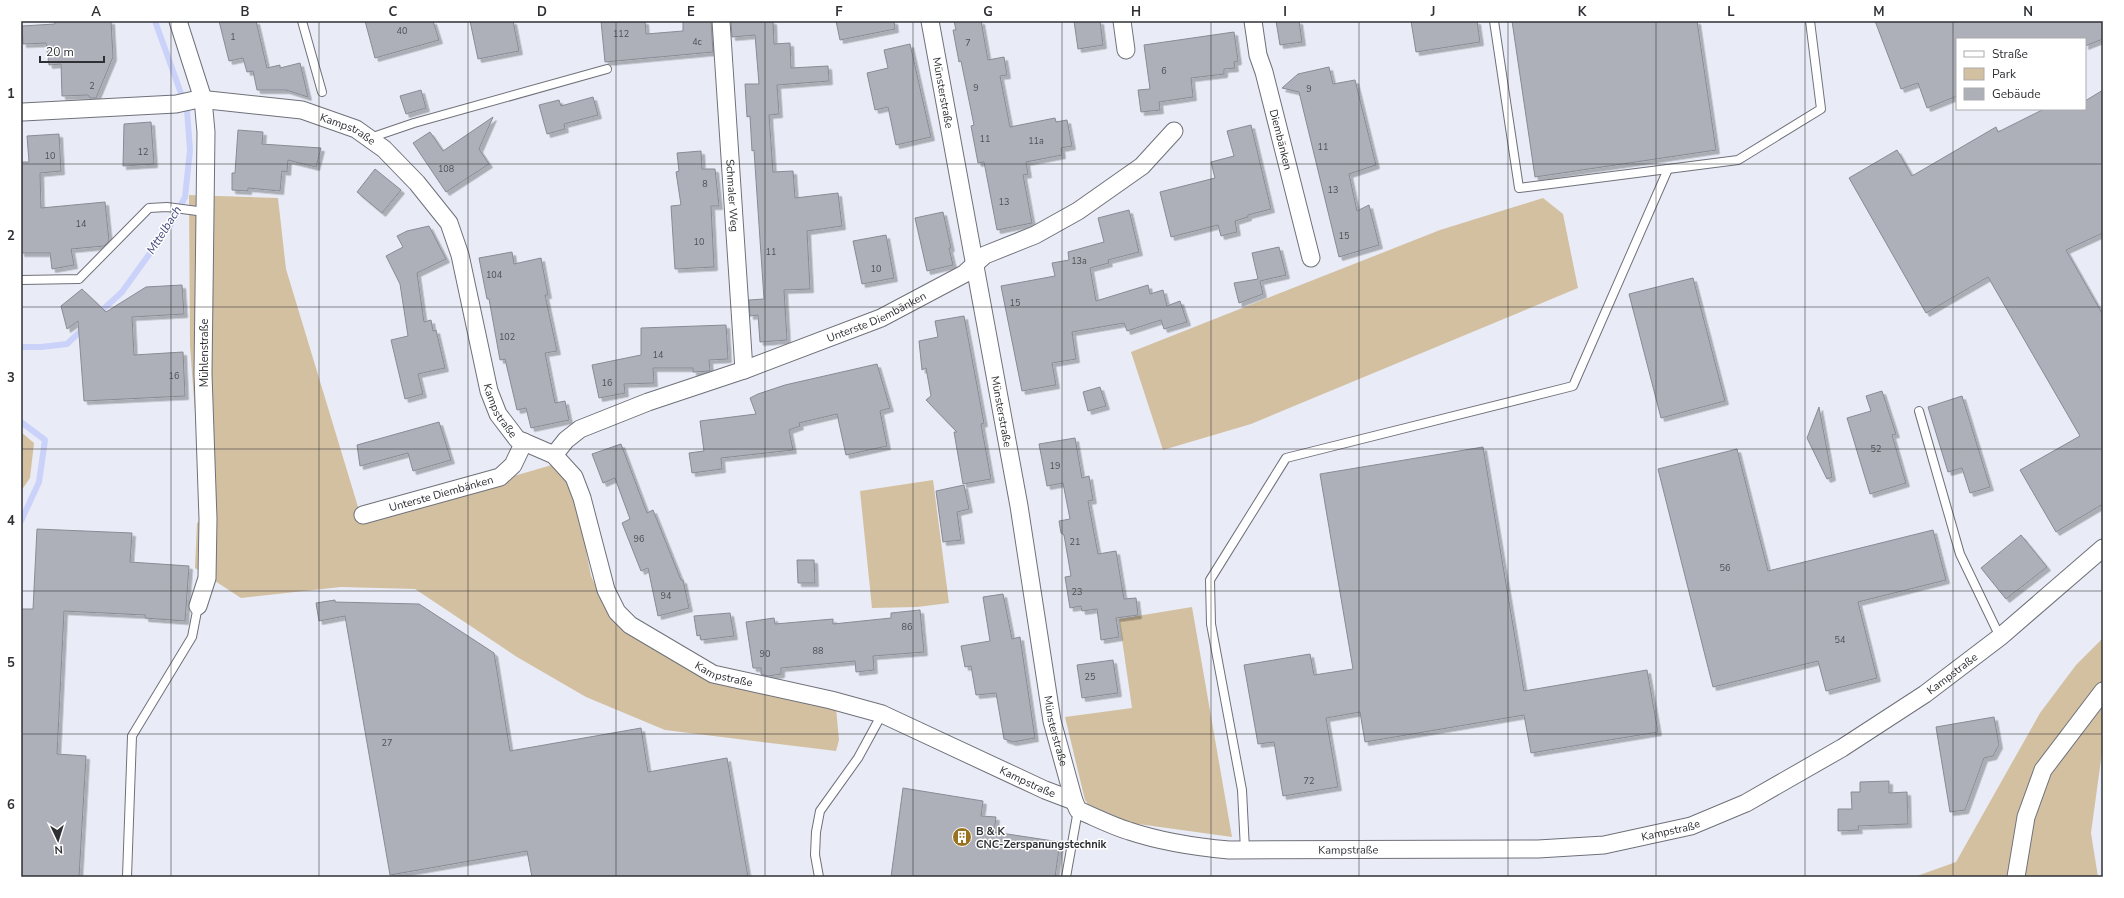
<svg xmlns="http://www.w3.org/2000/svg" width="2124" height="898" viewBox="0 0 2124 898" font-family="'Nunito Sans',sans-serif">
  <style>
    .green { fill: #d3c0a1 }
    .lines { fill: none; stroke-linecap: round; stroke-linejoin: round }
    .stream { stroke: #cad2fa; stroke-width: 6 }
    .building { fill: #adafb9; stroke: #898b94; filter: url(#shadow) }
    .lane-casing { stroke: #6f717a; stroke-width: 10 }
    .street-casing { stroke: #6f717a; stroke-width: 19 }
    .lane { stroke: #fff; stroke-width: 8 }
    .street { stroke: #fff; stroke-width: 17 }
    .grid { fill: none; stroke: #2f3034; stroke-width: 1; stroke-opacity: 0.55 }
    .labels { text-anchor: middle; stroke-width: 3; stroke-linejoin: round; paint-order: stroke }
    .number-label { font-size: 9px; fill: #4e5055 }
    .street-label { font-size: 11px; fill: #2f3034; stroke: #fff }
    .poi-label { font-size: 11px; font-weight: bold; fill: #2f3034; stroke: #fff; text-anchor: start }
    .water-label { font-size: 12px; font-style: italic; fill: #3f467a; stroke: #fff }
    .neatline { fill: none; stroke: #2f3034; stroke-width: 1.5 }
    .grid-label { font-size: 13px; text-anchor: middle; font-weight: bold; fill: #2f3034 }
  </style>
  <defs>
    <filter id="shadow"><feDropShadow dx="3.5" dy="3.5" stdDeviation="0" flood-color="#0004"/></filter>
  </defs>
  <rect width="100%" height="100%" fill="#e9ecf6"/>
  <!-- green -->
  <g class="green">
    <polygon points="189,195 278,198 286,269 362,520 555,464 574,488 591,576 604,604 665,654 836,708 839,740 836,751 665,730 586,697 517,657 415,589 341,587 241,598 195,568 197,523 203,519 190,346"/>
    <polygon points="1543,198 1563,214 1578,288 1251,424 1163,450 1131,352 1440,230"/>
    <polygon points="21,432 34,443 30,478 21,491"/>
    <polygon points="933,480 949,603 917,607 872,608 860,491"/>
    <polygon points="1192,607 1232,837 1131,823 1088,804 1085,800 1065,717 1132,708 1119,619"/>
    <polygon points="2103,638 2103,745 2091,833 2098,877 1914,877 1956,862 2040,713 2076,665"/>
  </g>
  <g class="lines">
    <!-- stream -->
    <g class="stream">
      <polyline points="98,314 122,292 171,224 185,197 190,150 187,110 155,21"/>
      <polyline points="21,347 41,347 67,344 85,327"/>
      <polyline points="21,422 45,440 39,482 21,521"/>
    </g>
  </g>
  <!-- building -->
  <g class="building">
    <polygon points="54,21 111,21 113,57 96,98 90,98 88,95 62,96 61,64 49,65 46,43 23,44 22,26 55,24"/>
    <polygon points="219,21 256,21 267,68 280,65 280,68 300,63 308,97 286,90 257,90 253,71 247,72 243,58 229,61"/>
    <polygon points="365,21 433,21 439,40 375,58"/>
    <polygon points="470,21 513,21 519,51 478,59"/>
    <polygon points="601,21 645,21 646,34 683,31 683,21 711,21 713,52 605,62"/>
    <polygon points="731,21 773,21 774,44 790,43 791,68 828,66 829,81 777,85 779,114 769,115 773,172 793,171 795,198 838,193 842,226 807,231 810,289 784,290 787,340 760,342 758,315 750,316 749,300 764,299 754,150 752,151 750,116 747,117 745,84 759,84 755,35 732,37"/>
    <polygon points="836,21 894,21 895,29 840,40"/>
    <polygon points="954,21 981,21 988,60 1004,57 1007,75 1000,76 1010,127 1055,118 1056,122 1067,120 1072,146 1061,148 1062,155 1026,162 1028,174 1023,175 1032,223 997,230 984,162 978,163 971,126 974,125 961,61 959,62 953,30 956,30"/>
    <polygon points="1074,21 1100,21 1103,45 1078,49"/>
    <polygon points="1276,21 1299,21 1302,42 1280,45"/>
    <polygon points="1411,21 1477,21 1480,42 1416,52"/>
    <polygon points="1512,21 1697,21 1716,150 1535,177"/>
    <polygon points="1875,21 2103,21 2103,39 2085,46 2085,39 1957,39 1957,96 1927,108 1918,83 1901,89"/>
    <polygon points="1234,32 1238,61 1234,62 1235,68 1224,69 1224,74 1191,78 1193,97 1159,102 1160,110 1141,112 1138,90 1150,89 1144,45"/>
    <polygon points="910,44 931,137 896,145 888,107 875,110 867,73 888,68 884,50"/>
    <polygon points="1329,67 1333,84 1355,80 1376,165 1349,174 1357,211 1369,205 1379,245 1339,257 1299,92 1282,88 1298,74"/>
    <polygon points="421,90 426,108 406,114 400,96"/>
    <polygon points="2103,90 2103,233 2066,250 2103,315 2103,504 2056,532 2020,470 2080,436 1988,277 1926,313 1849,178 1897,150 1912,176 1996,127 1998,132 2044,109 2085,109 2085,101"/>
    <polygon points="593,97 598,115 564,124 565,129 547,134 539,105 559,100 561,106"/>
    <polygon points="493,117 479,149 489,164 446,192 413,143 430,132 443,151"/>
    <polygon points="151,122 154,164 123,166 124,124"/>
    <polygon points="1251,125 1271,209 1248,215 1248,217 1235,221 1237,232 1221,236 1218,225 1171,237 1160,192 1215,178 1211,162 1234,156 1227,131"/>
    <polygon points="238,130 263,132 262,144 321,148 316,167 288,160 287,172 282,171 280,191 248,188 248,191 232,190 232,173 235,173"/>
    <polygon points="59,134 61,171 40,173 41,208 105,202 109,241 104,246 71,249 74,265 52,269 50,253 21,253 21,162 29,162 27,136"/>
    <polygon points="701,151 702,169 715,169 719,206 711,206 714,267 675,269 671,206 681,205 676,172 679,171 677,153"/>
    <polygon points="375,169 401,190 382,213 357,192"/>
    <polygon points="1129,210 1139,252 1108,260 1109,263 1090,268 1096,301 1148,285 1150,294 1163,290 1167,306 1180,301 1187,322 1164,329 1161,320 1127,331 1124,323 1072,332 1076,359 1052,363 1056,385 1022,391 1001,286 1055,276 1052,263 1069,260 1068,252 1104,242 1098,218"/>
    <polygon points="943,212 951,248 949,248 953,265 927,271 915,218"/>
    <polygon points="429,226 446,259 417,273 424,322 431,320 433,331 436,330 445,368 418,374 423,394 405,399 391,340 408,336 400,284 386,256 403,247 397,236 407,231"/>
    <polygon points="886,235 894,278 862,284 853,241"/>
    <polygon points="1279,247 1286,275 1260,281 1263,294 1239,303 1234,283 1258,279 1252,253"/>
    <polygon points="512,252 514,264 541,258 548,295 545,295 557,351 545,353 555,403 565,401 569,420 531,428 526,408 517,410 505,359 500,360 489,299 487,299 479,258"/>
    <polygon points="1693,278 1725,401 1661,418 1629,294"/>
    <polygon points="182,285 184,314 132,317 134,355 183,352 185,396 84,401 78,321 67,329 61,306 82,289 106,312 146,287"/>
    <polygon points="964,316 984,423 981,424 991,479 963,484 954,432 957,432 926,400 931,396 926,368 922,370 919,341 938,337 935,321"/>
    <polygon points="726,325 728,359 709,360 710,371 693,372 693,368 653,368 654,383 624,384 625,393 599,398 592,365 641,355 641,328"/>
    <polygon points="877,364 890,408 880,411 887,446 846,455 837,414 799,423 800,426 789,430 793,450 721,458 722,469 692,473 689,453 704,451 700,421 756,414 750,398 758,394 785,385"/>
    <polygon points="1100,387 1106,406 1088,411 1083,392"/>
    <polygon points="1882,391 1896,434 1892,435 1906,483 1870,494 1847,418 1871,411 1866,396"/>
    <polygon points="1962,396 1990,487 1970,493 1962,468 1948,472 1928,407"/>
    <polygon points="1819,407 1832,477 1827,479 1807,438"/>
    <polygon points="439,422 451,460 413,471 408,453 360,466 357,445"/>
    <polygon points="1075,438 1082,478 1089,476 1093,500 1088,501 1098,554 1116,551 1124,599 1136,598 1138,615 1116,618 1119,637 1101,640 1097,609 1082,611 1081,606 1070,608 1065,577 1071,576 1064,535 1061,533 1059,521 1070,519 1063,483 1047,486 1039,444"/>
    <polygon points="621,444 647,513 653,510 681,580 683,580 689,608 658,616 648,568 641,571 622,523 630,519 615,478 603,483 592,454"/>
    <polygon points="1483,447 1524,691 1647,670 1658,732 1531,753 1524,715 1365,742 1360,712 1326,718 1338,787 1283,796 1274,742 1258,744 1244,665 1310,654 1314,675 1353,669 1320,474"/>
    <polygon points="1737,449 1768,571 1933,530 1946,580 1858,602 1877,678 1826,691 1818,661 1713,687 1658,469"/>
    <polygon points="964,485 969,509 957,512 961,540 943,542 936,491"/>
    <polygon points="37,529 132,533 130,562 189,566 185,621 145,618 145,615 64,611 57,754 86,756 79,877 21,877 21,609 33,609"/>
    <polygon points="2021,535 2047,567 2006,599 1981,568"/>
    <polygon points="797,560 814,560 815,583 798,583"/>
    <polygon points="1003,594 1012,639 1020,637 1035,738 1013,742 1004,739 996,693 976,695 971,666 965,667 961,646 990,641 983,597"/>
    <polygon points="335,600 335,602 419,604 494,653 510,751 641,728 648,772 727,758 748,877 532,877 527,851 390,875 345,616 319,621 316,603"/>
    <polygon points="920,610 924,652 873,656 874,670 856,672 855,661 781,668 781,674 768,676 761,674 761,668 753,668 746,622 774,618 775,624 833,619 833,624 891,618 891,613"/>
    <polygon points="730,613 734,636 701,640 700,635 697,636 694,616"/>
    <polygon points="1113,660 1118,693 1082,698 1077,665"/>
    <polygon points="1994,717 1999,745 1993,756 1984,758 1965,810 1950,812 1936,727"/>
    <polygon points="1889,781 1889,793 1907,792 1908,824 1858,826 1859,830 1838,831 1838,809 1852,809 1851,792 1860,792 1860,782"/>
    <polygon points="903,788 983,801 981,816 996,817 994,832 1060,842 1055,877 891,877"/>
  </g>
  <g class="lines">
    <!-- lane casing -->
    <g class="lane-casing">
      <g id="lane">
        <polyline points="302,21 322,92"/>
        <polyline points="1494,21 1519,188 1738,160 1821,109 1810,21"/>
        <polyline points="370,138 414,123 607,69"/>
        <polyline points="21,280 79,279 149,208 167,207 205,212"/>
        <polyline points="1919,411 1960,554 2000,637"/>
        <polyline points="1245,850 1242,790 1211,624 1210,580 1286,458 1573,386 1668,169"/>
        <polyline points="127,877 132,736 192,637 198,606"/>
        <polyline points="819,877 815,855 816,832 820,811 858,758 882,714"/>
        <polyline points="1066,877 1078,810"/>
      </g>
    </g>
    <!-- street casing -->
    <g class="street-casing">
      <g id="street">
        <polyline points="178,21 203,99 206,132 203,374 208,519 207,578 198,606"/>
        <path id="s1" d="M721,21L744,370"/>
        <path id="s2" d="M930,21L1019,506L1052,721L1074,801L1078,810C1095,817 1112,826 1129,831C1162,842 1195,847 1229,850L1538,849L1604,845L1691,826L1746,803L1842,748L1925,694L2000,637L2103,548"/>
        <polyline points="1122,21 1126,50"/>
        <path id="s3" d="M1253,21L1258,55L1264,72L1311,258"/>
        <path id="s4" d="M23,112L176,104L199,99L302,110L356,129L384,149L417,183L449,223L460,255L489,391L498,414L517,439L554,455L574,477L582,498L606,590L617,612L630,625L713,674L831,700L882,714L1045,790L1074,801"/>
        <path id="s5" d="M554,455L566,440L580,429L648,402L744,370L881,318L964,274L985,255L1035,235L1078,211L1142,166L1174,131"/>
        <path id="s6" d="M363,515L500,477L513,465L524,442"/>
        <polyline points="2016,877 2026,817 2043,770 2103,691"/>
      </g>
    </g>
    <!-- lane -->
    <use href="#lane" class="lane"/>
    <!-- street -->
    <use href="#street" class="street"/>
  </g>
  <!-- grid -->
  <path class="grid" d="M171,21V877M319,21V877M468,21V877M616,21V877M765,21V877M913,21V877M1062,21V877M1211,21V877M1359,21V877M1508,21V877M1656,21V877M1805,21V877M1953,21V877M21,164H2103M21,307H2103M21,449H2103M21,591H2103M21,734H2103"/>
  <!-- icons -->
  <defs>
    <g id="building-disc" transform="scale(1)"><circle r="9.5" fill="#9a711e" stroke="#fff"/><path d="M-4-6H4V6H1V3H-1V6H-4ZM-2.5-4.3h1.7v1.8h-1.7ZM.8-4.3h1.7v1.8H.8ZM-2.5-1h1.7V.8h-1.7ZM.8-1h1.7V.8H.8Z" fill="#fff"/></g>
  </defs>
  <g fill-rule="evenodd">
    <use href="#building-disc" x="962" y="837"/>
  </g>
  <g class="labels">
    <!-- number labels -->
    <g class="number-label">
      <text x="402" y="34">40</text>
      <text x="621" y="37">112</text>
      <text x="233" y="40">1</text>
      <text x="697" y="45">4c</text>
      <text x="968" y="46">7</text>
      <text x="1164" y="74">6</text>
      <text x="92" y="89">2</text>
      <text x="976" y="91">9</text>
      <text x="1309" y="92">9</text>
      <text x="985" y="142">11</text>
      <text x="1036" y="144">11a</text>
      <text x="1323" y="150">11</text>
      <text x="143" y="155">12</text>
      <text x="50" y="159">10</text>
      <text x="446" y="172">108</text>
      <text x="705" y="187">8</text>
      <text x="1333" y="193">13</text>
      <text x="1004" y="205">13</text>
      <text x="81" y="227">14</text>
      <text x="1344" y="239">15</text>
      <text x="699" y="245">10</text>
      <text x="771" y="255">11</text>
      <text x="1079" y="264">13a</text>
      <text x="876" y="272">10</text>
      <text x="494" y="278">104</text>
      <text x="1015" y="306">15</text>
      <text x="507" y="340">102</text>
      <text x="658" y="358">14</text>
      <text x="174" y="379">16</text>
      <text x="607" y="386">16</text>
      <text x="1876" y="452">52</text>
      <text x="1055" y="469">19</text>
      <text x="639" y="542">96</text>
      <text x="1075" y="545">21</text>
      <text x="1725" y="571">56</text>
      <text x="1077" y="595">23</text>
      <text x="666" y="599">94</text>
      <text x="907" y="630">86</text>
      <text x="1840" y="643">54</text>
      <text x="818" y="654">88</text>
      <text x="765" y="657">90</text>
      <text x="1090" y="680">25</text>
      <text x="387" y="746">27</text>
      <text x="1309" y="784">72</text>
    </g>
    <!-- street labels -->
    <g class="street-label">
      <text dy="4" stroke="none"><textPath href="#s2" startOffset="73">Münsterstraße</textPath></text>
      <text dy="4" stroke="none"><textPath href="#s4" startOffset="330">Kampstraße</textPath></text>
      <text dy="4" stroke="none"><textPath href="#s3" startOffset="122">Diembänken</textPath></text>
      <text dy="4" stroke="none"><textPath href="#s1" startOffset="175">Schmaler Weg</textPath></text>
      <text dy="4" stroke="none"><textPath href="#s5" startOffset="354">Unterste Diembänken</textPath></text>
      <text transform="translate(204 353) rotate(-90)" y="4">Mühlenstraße</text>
      <text dy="4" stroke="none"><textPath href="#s4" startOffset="666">Kampstraße</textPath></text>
      <text dy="4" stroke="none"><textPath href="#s2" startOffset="397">Münsterstraße</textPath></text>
      <text dy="4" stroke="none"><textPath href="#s6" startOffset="81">Unterste Diembänken</textPath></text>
      <text dy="4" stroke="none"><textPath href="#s4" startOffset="1037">Kampstraße</textPath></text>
      <text dy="4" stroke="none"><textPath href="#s2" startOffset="1728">Kampstraße</textPath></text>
      <text dy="4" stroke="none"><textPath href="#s2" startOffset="721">Münsterstraße</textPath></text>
      <text dy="4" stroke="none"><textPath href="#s4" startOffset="1361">Kampstraße</textPath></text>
      <text dy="4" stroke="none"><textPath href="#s2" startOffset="1404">Kampstraße</textPath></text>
      <text dy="4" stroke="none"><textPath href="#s2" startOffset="1080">Kampstraße</textPath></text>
    </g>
    <!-- poi labels -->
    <g class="poi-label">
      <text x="976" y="835">B &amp; K<tspan x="976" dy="13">CNC-Zerspanungstechnik</tspan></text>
    </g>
    <!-- water labels -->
    <g class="water-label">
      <text transform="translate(164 230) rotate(-58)" y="4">Mttelbach</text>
    </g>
  </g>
  <!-- border -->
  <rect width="2124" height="898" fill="none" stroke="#ffffff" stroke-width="44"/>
  <!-- legend -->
  <rect x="1956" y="38" width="130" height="72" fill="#ffffff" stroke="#acacae"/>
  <rect x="1964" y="51" width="20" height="6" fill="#ffffff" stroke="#acacae"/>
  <text x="1992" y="58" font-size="12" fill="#2f3034">Straße</text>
  <rect x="1964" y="68" width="20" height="12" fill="#d3c0a1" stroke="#acacae"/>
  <text x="1992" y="78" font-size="12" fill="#2f3034">Park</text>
  <rect x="1964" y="88" width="20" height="12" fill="#adafb9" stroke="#acacae"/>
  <text x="1992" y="98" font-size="12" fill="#2f3034">Gebäude</text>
  <!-- north arrow -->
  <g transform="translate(58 840) rotate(176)" stroke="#ffffff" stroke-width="3" paint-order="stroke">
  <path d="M0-3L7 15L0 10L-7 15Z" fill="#2f3034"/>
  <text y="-6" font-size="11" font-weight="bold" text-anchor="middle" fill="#2f3034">N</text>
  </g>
  <!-- scale -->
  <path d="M40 56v6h64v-6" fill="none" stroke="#2f3034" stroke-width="2"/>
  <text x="46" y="56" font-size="12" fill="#2f3034" stroke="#ffffff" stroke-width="3" paint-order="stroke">20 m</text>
  <rect x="22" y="22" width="2080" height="854" class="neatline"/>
  <g class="grid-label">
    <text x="96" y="16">A</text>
    <text x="245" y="16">B</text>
    <text x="393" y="16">C</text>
    <text x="542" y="16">D</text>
    <text x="691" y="16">E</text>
    <text x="839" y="16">F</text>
    <text x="988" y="16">G</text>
    <text x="1136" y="16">H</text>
    <text x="1285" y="16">I</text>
    <text x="1433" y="16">J</text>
    <text x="1582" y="16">K</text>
    <text x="1731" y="16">L</text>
    <text x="1879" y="16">M</text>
    <text x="2028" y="16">N</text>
    <text x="11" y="98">1</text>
    <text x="11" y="240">2</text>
    <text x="11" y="382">3</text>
    <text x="11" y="525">4</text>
    <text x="11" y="667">5</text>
    <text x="11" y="809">6</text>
  </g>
</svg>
